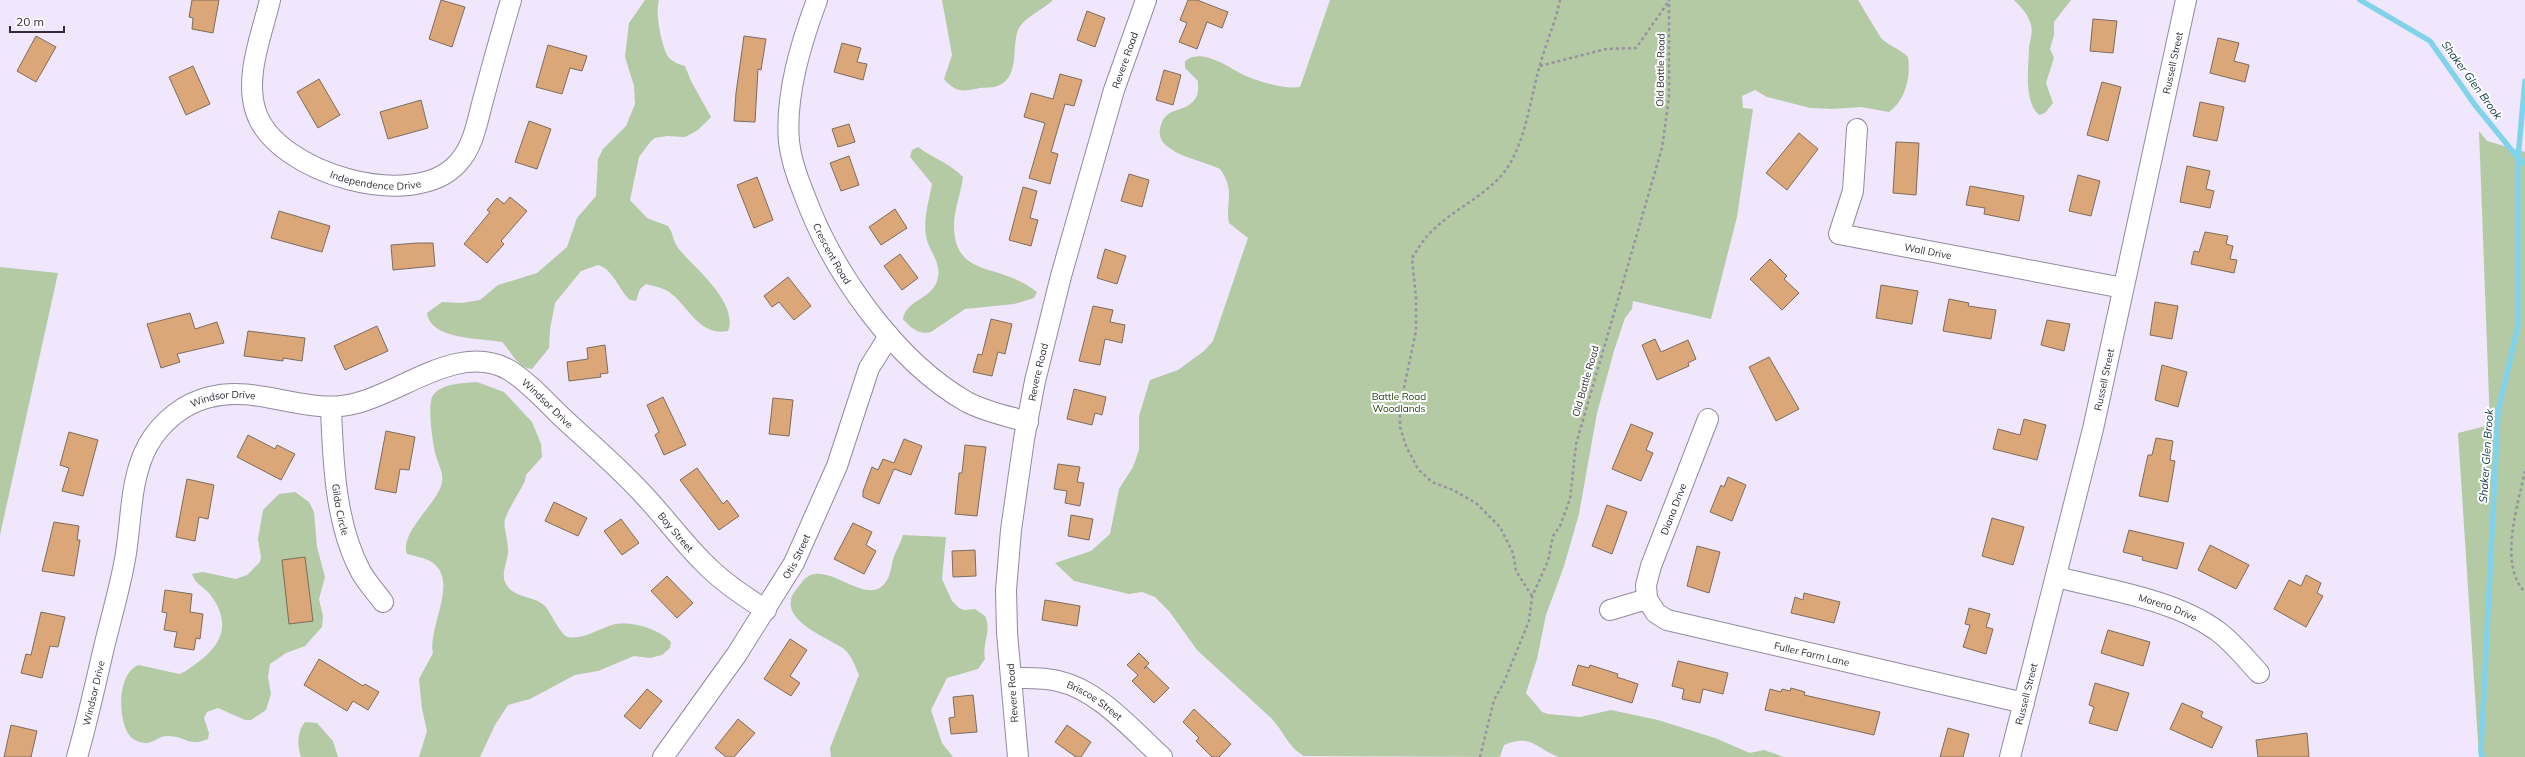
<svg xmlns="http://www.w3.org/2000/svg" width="2525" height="757" viewBox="0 0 2525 757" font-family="Mulish,sans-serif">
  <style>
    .green { fill: #b3caa5 }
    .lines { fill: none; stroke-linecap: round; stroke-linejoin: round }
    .stream { stroke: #80d3ea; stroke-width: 5.5 }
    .building { fill: #dba778; stroke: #7d6c5d }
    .minor-casing { stroke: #928a9d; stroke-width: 22 }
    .path { stroke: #9891a1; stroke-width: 2.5; stroke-dasharray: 3 3; stroke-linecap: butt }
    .minor { stroke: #fff; stroke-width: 20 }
    .labels { text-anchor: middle; stroke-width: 4; stroke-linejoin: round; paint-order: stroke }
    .street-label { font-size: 10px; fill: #302c35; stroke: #fff }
    .park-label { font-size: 10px; fill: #1d3c00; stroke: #fff }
    .water-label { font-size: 11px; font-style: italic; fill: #09323c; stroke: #fff }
  </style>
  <rect width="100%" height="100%" fill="#f0e7fd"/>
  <!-- green -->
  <g class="green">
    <path d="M645,0H659C655,13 661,43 667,55C672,62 678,64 685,66L691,81L711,117L698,130L685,137L667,136L655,138L651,141L639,157L630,200L647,218L668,226C673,232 673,241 678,248C693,267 739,302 728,331C699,337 688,305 669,292C662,287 653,286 646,284L640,289L636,301L630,300C619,290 613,269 598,265L581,271L555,303L550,329L549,348L532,369C517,368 511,351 502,342C481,338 430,340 427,313L442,302L462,303L480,300L498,285L537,273L567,247L577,218L596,196L598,159L603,149L626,126L635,104L634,86L625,57L629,23Z"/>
    <path d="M942,0H1053C1043,10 1024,17 1018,30C1011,48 1021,81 994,87C988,88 982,87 975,89C961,92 954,91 944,79L952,55Z"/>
    <path d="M1330,0H1858L1881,38C1889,46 1900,49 1908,57C1911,76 1906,100 1889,112L1861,107L1832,109L1810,108L1767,97L1755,90L1742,96L1743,108L1753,109L1737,217L1711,319L1633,301L1632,309L1625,318L1614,351L1597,413L1579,514L1564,566L1546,615L1537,659L1526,693L1542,712L1548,714L1580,717L1611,710L1658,720L1715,738L1750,753L1764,750L1784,757H1559C1536,749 1531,733 1504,745L1500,757L1304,756C1288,747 1283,730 1271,718L1197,650L1169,611L1155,597L1142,592L1129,594L1074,581L1055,563L1091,551L1110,534L1119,489L1133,467L1139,450V416L1150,380L1178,370L1204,351L1213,341L1248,238L1229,223C1225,200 1236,192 1220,169C1206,162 1183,158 1171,149C1164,145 1158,138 1160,129C1165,104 1184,115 1195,99C1199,94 1198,87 1198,81L1185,68V61C1205,46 1231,71 1251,78C1265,83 1284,89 1300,87Z"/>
    <path d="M2014,0H2071L2054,22V35L2050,49L2054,58L2046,83L2053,103L2045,113L2039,115C2023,101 2029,66 2029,47C2030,40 2033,32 2031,25C2028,14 2022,8 2014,0Z"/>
    <polygon points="2479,131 2487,141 2525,152 2525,757 2479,757 2458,433 2490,425"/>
    <path d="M918,147C933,158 951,164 963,177C961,192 955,208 954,223C953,273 990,265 1021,282C1027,284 1032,289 1037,292L1034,298L1014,304L965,309L931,332C918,335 911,328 903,319C906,299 935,299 938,277C941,262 928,249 926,236C923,220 929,200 932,184L910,157L912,150Z"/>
    <polygon points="0,267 58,273 0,535"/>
    <path d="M477,382L504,392L532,422L541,444L542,457L526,475L525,481C519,493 510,506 505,519C503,527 508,540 508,549C509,562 498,575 508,587C516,598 535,596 545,606C551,613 561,636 568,637C583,640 598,629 612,625C630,620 659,629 671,642L670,648L662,655L650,658L634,656L598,671L575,675L530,699L508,705L495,725L480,757H419L427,731L422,709L419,679L433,653C427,629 459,582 433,563C426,558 415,556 407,554C399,534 435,505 441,486C445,475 439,466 436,456C433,445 426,402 434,394C443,383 465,383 477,382Z"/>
    <path d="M295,492L309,502L314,512L317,547L325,577L319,599L323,616L322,627L305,646L286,653L270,664L268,677L271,694L266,710L251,720H245L218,708L207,712L204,718L209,733L208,739C187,747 188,737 169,736C156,735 152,749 135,740C117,732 115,672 139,665L179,674C186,672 191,667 197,663C222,645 231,624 212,597C207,588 195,585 192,574L203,572L236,579L247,575L260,562L261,557L258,539L263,510L279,494Z"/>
    <path d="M903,535L946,537L942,579L952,601L959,608L964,610L975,609L985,616C992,631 982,643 985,659L978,669L947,678L931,710L942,743L953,757H831L830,748L859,675C855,666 852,656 844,649C830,639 786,623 791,600C792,593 798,588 802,582C824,553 868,613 887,580C892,572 891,562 895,554C898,547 901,542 903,535Z"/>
    <path d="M305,722L317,723L333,741L338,757H301C297,746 297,731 305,722Z"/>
  </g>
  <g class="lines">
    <!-- stream -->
    <g class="stream">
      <polyline points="2360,0 2430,41 2475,105 2518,158 2525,163"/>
      <polyline points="2483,757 2481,752 2498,412 2518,326 2518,158 2525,81"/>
    </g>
  </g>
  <!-- building -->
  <g class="building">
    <polygon points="192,0 219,0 213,33 192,29 193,18 189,17"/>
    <polygon points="441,0 465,7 452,47 429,39"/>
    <polygon points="1188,0 1197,0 1228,12 1222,28 1207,22 1197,49 1179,42 1187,23 1180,20"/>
    <polygon points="1087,11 1105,18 1095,47 1077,40"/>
    <polygon points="2093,19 2117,21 2113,53 2090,51"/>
    <polygon points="36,36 56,47 36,82 17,71"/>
    <polygon points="744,36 766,39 761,70 758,69 755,122 734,121 736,93"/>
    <polygon points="2218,38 2239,43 2234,61 2249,65 2245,82 2210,73"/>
    <polygon points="842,43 861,48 857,62 867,64 863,80 834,72"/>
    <polygon points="548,45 587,56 582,71 570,68 562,94 536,87"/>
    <polygon points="193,66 210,104 186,115 169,77"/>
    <polygon points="1164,70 1181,75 1173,105 1156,100"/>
    <polygon points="1060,74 1082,80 1074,106 1065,104 1051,152 1058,154 1050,184 1029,178 1045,123 1024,117 1031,93 1053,99"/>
    <polygon points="319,79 340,115 318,128 297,92"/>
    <polygon points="2102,82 2121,87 2108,141 2087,135"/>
    <polygon points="421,100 428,128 388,139 380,112"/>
    <polygon points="2200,102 2224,107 2217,141 2193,136"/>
    <polygon points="529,121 551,129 537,169 515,162"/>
    <polygon points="849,124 855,142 838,147 832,129"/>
    <polygon points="1799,133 1818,149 1787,190 1766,173"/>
    <polygon points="1896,142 1919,143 1916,195 1893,193"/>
    <polygon points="849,156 859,185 841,191 830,163"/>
    <polygon points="2187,166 2210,171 2206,189 2214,191 2210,208 2180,202"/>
    <polygon points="1129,174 1149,180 1142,207 1121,201"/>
    <polygon points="2078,175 2100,181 2091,216 2069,211"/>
    <polygon points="757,177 773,220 754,228 737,185"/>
    <polygon points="1970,186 2024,196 2019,221 1984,214 1985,208 1966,205"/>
    <polygon points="1023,187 1037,191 1030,218 1038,220 1031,246 1009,240"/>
    <polygon points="510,197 527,211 501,241 504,244 487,263 464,244 490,212 487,210 497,198 504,204"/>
    <polygon points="895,209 907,228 881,245 869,227"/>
    <polygon points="279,211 330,226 322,252 271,238"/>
    <polygon points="2205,232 2228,236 2226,244 2233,246 2230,259 2237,260 2234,273 2191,264 2194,251 2199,252"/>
    <polygon points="418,243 433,243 435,266 393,270 391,245"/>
    <polygon points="1105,249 1126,256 1117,284 1097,278"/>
    <polygon points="900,254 918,278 902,290 884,266"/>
    <polygon points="1770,259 1787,276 1784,279 1799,293 1782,310 1750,279"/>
    <polygon points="788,277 811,306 794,320 779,302 772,307 764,296"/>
    <polygon points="1881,285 1918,291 1912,324 1876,318"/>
    <polygon points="1949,299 1969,303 1968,306 1996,310 1991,339 1943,331"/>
    <polygon points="2155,302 2178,306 2172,339 2150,335"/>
    <polygon points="1093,306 1113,310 1110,322 1125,325 1122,343 1105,339 1100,365 1079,361"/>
    <polygon points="190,313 195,329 217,322 224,343 177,354 180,362 161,368 147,324"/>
    <polygon points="991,319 1012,324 1005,354 998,352 992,376 973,372 978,354 982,355"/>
    <polygon points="2047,320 2070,324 2064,351 2041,345"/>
    <polygon points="377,326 388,351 345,370 334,346"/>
    <polygon points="248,331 305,338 302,361 283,358 283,361 244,356"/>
    <polygon points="1655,339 1661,352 1688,340 1696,359 1688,363 1689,366 1657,380 1642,345"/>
    <polygon points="605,345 608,373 600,374 601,377 569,381 567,362 588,359 587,348"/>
    <polygon points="1769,357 1799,409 1776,421 1749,367"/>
    <polygon points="2162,365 2187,372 2178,407 2155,400"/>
    <polygon points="1074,389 1106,397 1102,415 1095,413 1092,425 1067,419"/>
    <polygon points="663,397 686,445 664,455 655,435 659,432 647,405"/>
    <polygon points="773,398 793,400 789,436 769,434"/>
    <polygon points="2024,419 2046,425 2037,460 1993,449 1998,429 2020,435"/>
    <polygon points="1631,424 1653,433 1646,450 1653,453 1641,481 1612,469"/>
    <polygon points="386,431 415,437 409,470 400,469 396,493 375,489"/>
    <polygon points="69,432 98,440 83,496 62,491 69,468 60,465"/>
    <polygon points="248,435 275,449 277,445 295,454 281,480 237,457"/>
    <polygon points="2156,438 2173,441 2170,460 2175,461 2168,502 2139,496 2148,455 2152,455"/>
    <polygon points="904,439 922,446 911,475 894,469 879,504 863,497 863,491 872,467 878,470 883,459 894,463"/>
    <polygon points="965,445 986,447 977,516 955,514 959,473 962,473"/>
    <polygon points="1058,464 1080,467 1077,482 1084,483 1080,506 1065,503 1067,491 1054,489"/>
    <polygon points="697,468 723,504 727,500 739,516 719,530 680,480"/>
    <polygon points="1728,477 1746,485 1732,521 1710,512 1721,485 1724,487"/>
    <polygon points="187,479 214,485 208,519 199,517 195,541 176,537"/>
    <polygon points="554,502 587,518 578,536 545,521"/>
    <polygon points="1607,505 1627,512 1612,554 1592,546"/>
    <polygon points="1071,515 1093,519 1089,540 1068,536"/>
    <polygon points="1992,518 2024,527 2013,565 1982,556"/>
    <polygon points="621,519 639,543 622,555 604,531"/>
    <polygon points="54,522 79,526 77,540 80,540 74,576 42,571"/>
    <polygon points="853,523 872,532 866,545 876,551 864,574 834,559"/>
    <polygon points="2129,530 2184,543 2177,569 2142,560 2143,557 2123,552"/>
    <polygon points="2210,545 2249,565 2236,589 2198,570"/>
    <polygon points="1697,546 1720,552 1709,593 1687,586"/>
    <polygon points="975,550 976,576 953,577 952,551"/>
    <polygon points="305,557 313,621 289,624 282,560"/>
    <polygon points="2306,575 2321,583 2317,593 2323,596 2306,627 2274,609 2289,580 2301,586"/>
    <polygon points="667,576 693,603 677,618 651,591"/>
    <polygon points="165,590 192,594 190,612 203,614 200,639 196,638 194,650 174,647 177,632 164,630 167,613 162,612"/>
    <polygon points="1804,593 1840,602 1834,623 1791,613 1795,597 1803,600"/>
    <polygon points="1045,600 1080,606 1077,626 1042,620"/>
    <polygon points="1969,608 1990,614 1986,627 1993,629 1986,654 1963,647 1970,625 1965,624"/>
    <polygon points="41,612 65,617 58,647 50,646 42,678 21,673 26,654 31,655"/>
    <polygon points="2108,630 2150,642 2143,666 2101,653"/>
    <polygon points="790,639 807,650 790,676 800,683 791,696 764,679"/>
    <polygon points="1139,653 1149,663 1144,669 1146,666 1169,688 1154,703 1132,681 1138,675 1127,665"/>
    <polygon points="319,659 363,686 365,684 379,692 368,710 353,701 347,711 304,685"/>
    <polygon points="1678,661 1728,673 1723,694 1703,689 1700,703 1682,699 1684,689 1672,686"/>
    <polygon points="1578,665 1589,668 1590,665 1618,674 1617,677 1638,684 1632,703 1572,685"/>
    <polygon points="2095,683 2129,693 2117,731 2089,723 2094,707 2089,705"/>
    <polygon points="1791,688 1805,692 1804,695 1880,712 1874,735 1765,710 1770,689 1781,692 1782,689 1790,691"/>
    <polygon points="647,689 662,701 640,729 624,716"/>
    <polygon points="973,695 977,732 951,734 949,718 955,717 953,697"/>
    <polygon points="2182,703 2203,712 2201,717 2222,727 2212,748 2170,729"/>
    <polygon points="1194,709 1231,744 1219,757 1212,757 1196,741 1199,738 1183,722"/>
    <polygon points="738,719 755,733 734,757 726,757 715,748"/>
    <polygon points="11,725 37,731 31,757 4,757"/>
    <polygon points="1067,725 1091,742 1081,757 1076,757 1055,742"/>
    <polygon points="1948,728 1969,734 1963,757 1940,757"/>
    <polygon points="2307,733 2309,757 2258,757 2256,740"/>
  </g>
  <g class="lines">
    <!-- minor casing -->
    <g class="minor-casing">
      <g id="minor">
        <path id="s1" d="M270,0C262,34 244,77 256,112C276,173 414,213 458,163C475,145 478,116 485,93C493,62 502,31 511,0"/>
        <path id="s2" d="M817,0C801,43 785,95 789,142C791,160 797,177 804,194C832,271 895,361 967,402C986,412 1007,416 1028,422"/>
        <path id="s3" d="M1857,129L1853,191L1839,234L2123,288"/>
        <path id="s4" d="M331,408C333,461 335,524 361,572C367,583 376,592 383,602"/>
        <path id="s5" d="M2057,577C2107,590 2173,599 2216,630C2232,641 2245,658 2259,673"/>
        <path id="s6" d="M1647,599L1646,585L1651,566L1708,419"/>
        <path id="s7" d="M1610,610L1647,599L1656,613L1667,620L2024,703"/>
        <path id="s8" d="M1012,678C1027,678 1043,677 1058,681C1099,690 1132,730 1162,757"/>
        <path id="s9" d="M77,757C88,719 96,681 105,643C112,615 120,587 125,559C132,521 129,480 148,445C161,422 184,403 210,397C259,384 308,417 357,403C404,391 460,342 509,370C530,383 547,403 565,420C591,444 618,467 642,493C663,515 681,540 702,561C721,581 743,596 766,610"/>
        <path id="s10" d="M663,757L737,654L794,563L837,466L869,368L889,336"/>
        <path id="s11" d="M1018,757L1007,633L1006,590L1011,530L1024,439L1035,381L1061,276L1114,90L1146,0"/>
        <path id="s12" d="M2010,757L2093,429L2186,0"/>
      </g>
    </g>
    <!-- path -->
    <g class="path">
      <polyline points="1540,66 1606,49 1636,48 1669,1"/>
      <path d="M2525,471C2518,505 2498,565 2525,592"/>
      <path d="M1532,596L1516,571L1513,553L1500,527L1476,503L1453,490L1432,482L1418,469L1406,446L1400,427V407L1416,331V298L1412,258C1418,249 1424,238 1432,231C1453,210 1481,198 1501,176C1527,146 1530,95 1542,58C1548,38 1556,20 1560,0"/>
      <polyline points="1480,757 1494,700 1504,682 1529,621 1532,597 1548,561 1553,536 1560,526 1570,499 1576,444 1662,148 1669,97 1669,0"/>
    </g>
    <!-- minor -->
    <use href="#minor" class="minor"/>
  </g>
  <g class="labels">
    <!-- street labels -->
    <g class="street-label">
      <text dy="4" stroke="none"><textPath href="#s11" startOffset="712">Revere Road</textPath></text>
      <text dy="4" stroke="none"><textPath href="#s12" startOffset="713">Russell Street</textPath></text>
      <text transform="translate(1660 70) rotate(-89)" y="4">Old Battle Road</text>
      <text dy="4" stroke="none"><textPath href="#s1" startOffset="260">Independence Drive</textPath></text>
      <text dy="4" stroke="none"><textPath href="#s3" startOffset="198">Wall Drive</textPath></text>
      <text dy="4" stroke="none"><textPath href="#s2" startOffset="266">Crescent Road</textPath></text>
      <text dy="4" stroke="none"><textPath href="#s11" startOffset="388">Revere Road</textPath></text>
      <text dy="4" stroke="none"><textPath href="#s12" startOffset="389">Russell Street</textPath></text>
      <text transform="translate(1585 381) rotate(-74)" y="4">Old Battle Road</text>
      <text dy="4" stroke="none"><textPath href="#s9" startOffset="414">Windsor Drive</textPath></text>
      <text dy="4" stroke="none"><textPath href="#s9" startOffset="762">Windsor Drive</textPath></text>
      <text dy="4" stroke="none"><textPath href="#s4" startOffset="102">Gilda Circle</textPath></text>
      <text dy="4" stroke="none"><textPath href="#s6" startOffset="95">Diana Drive</textPath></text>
      <text dy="4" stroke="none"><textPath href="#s9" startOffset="944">Bay Street</textPath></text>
      <text dy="4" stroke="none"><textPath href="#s10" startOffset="241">Otis Street</textPath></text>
      <text dy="4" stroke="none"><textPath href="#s5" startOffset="115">Moreno Drive</textPath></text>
      <text dy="4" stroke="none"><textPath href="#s7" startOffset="217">Fuller Farm Lane</textPath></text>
      <text dy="4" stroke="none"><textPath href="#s9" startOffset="66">Windsor Drive</textPath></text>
      <text transform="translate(1012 693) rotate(-94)" y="4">Revere Road</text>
      <text dy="4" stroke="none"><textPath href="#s12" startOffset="65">Russell Street</textPath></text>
      <text dy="4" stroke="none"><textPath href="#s8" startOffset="88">Briscoe Street</textPath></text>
    </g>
    <!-- park labels -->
    <g class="park-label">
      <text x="1399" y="400">Battle Road<tspan x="1399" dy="12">Woodlands</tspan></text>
    </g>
    <!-- water labels -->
    <g class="water-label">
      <text transform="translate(2472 80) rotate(54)" y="4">Shaker Glen Brook</text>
      <text transform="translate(2486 456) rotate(-86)" y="4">Shaker Glen Brook</text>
    </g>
  </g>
  <!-- scale -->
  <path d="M10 26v6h54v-6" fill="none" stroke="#302c35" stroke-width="2"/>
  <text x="16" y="26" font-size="12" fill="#302c35" stroke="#ffffff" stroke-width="3" paint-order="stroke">20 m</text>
</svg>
